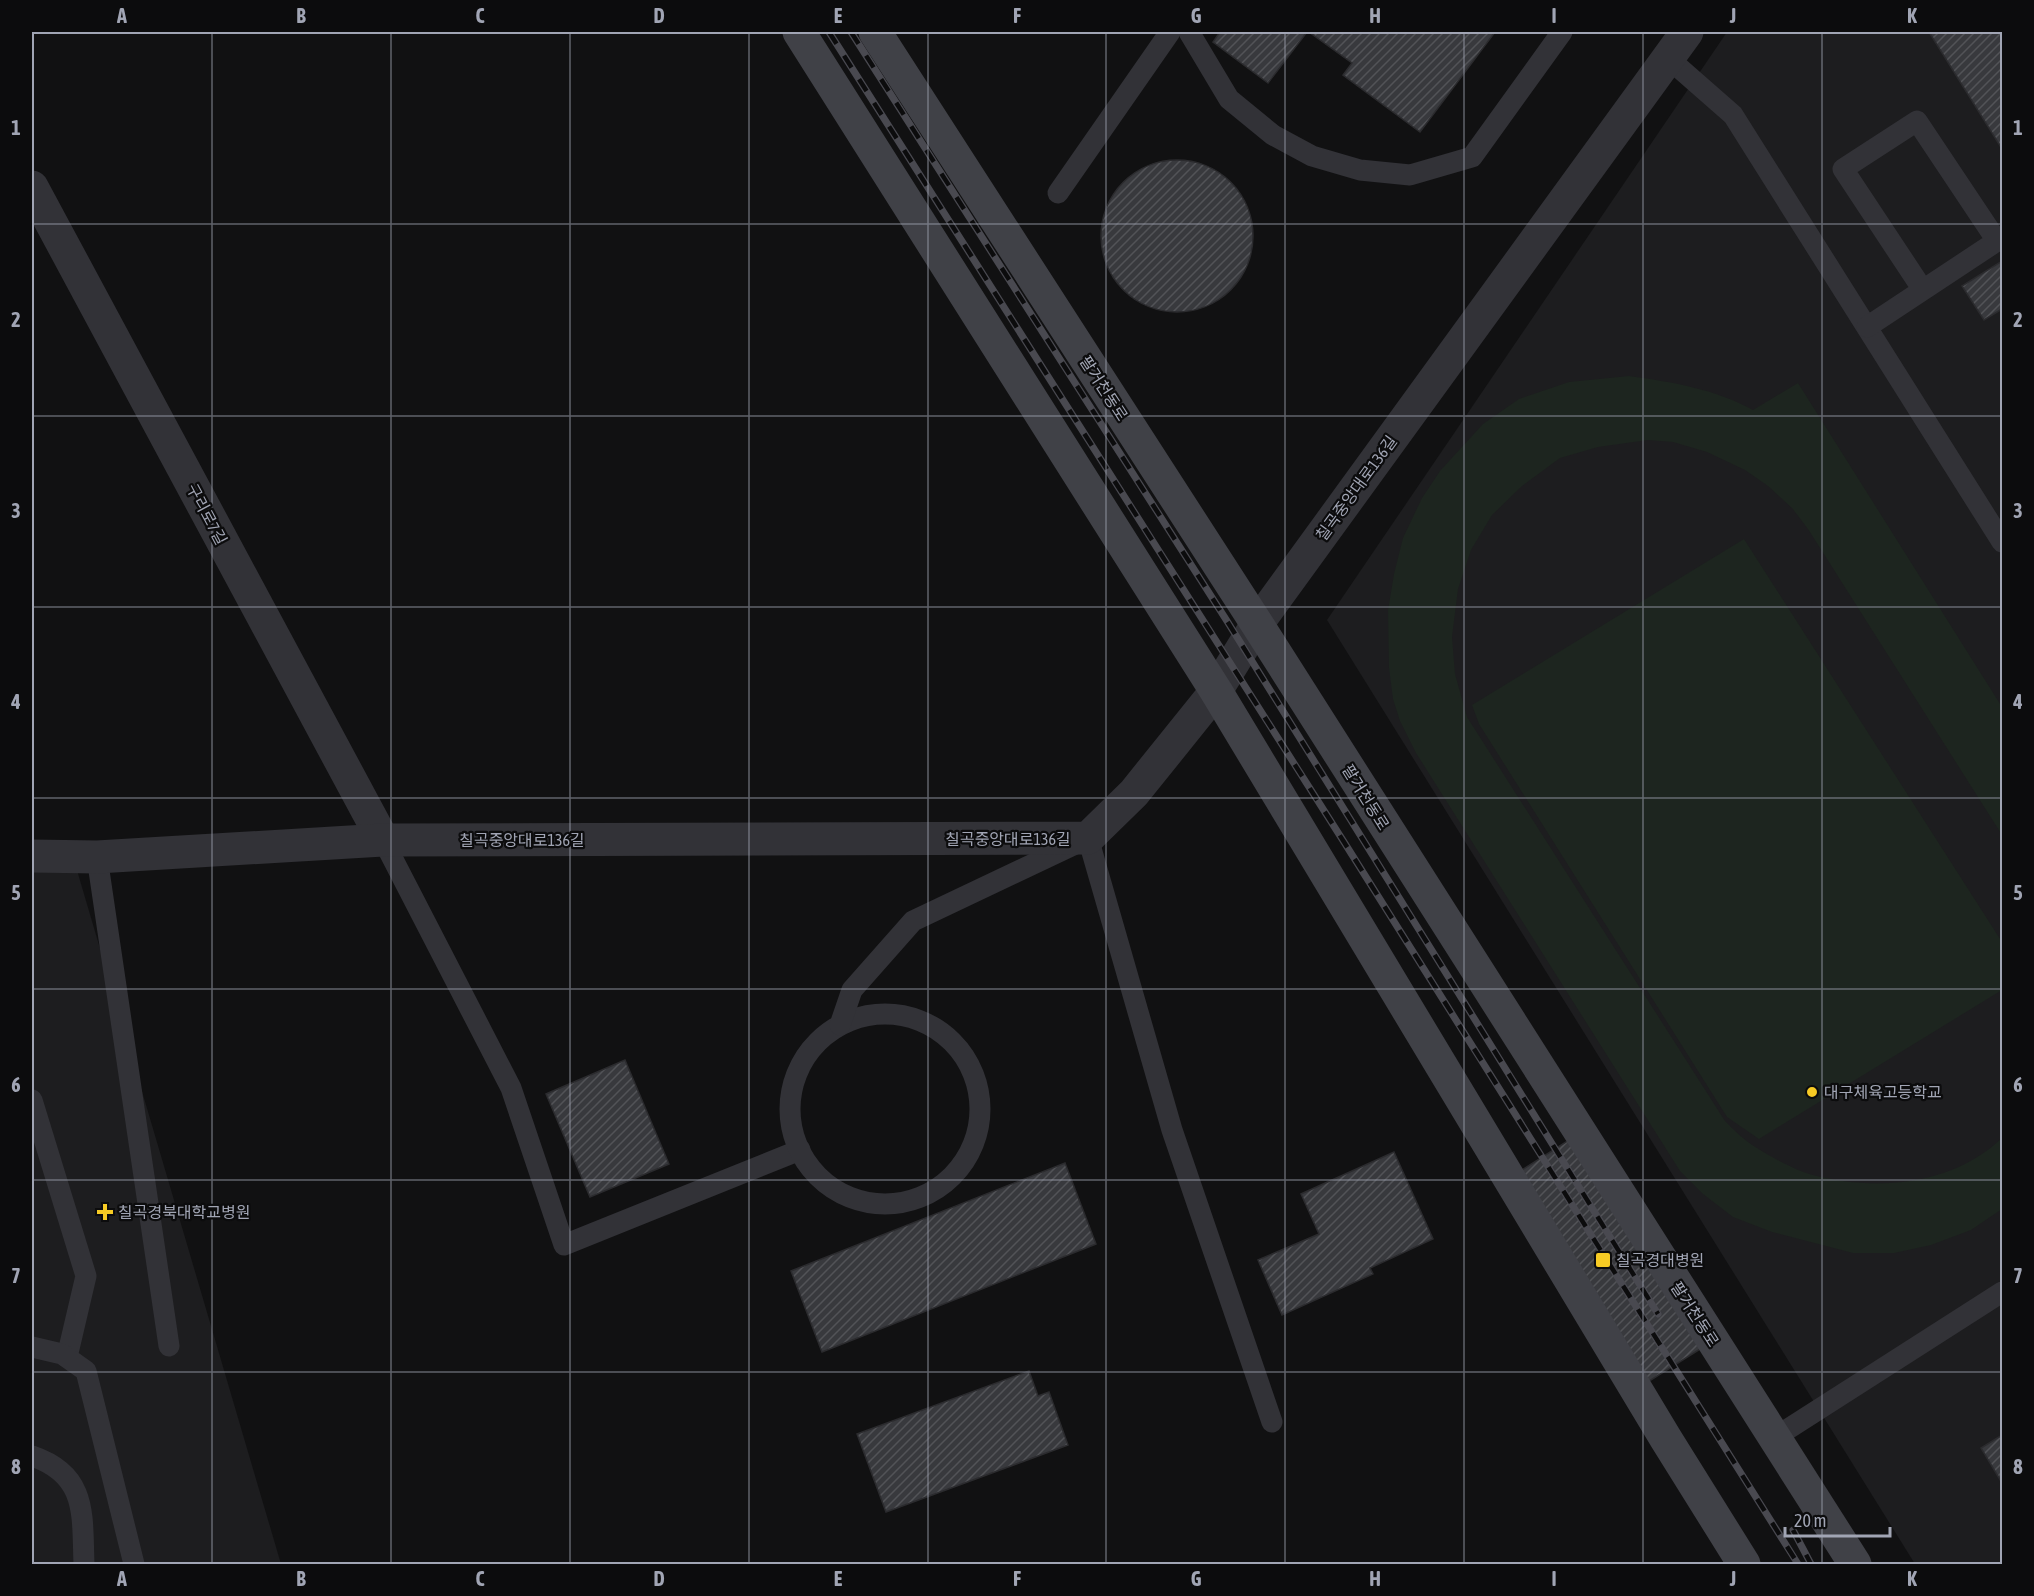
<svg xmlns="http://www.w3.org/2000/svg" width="2034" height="1596" viewBox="0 0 2034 1596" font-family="'Asap Condensed','Noto Sans KR',sans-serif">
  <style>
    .built { fill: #1d1d1f }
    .green { fill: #1d251f }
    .building { fill: url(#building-hatch); stroke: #2b2b2e; stroke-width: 1.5 }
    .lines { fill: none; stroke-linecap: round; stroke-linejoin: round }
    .lane { stroke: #323237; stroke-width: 21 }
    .street { stroke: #323237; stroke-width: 33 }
    .secondary { stroke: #404147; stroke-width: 33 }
    .rail-casing { stroke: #494950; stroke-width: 7 }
    .rail { stroke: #0c0c0d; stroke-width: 4.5; stroke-dasharray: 14; stroke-linecap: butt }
    .grid { fill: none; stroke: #a1a5b4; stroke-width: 1.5; stroke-opacity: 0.55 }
    .poi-dot { fill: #f7cb24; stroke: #0c0c0d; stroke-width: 2 }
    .labels { text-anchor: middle; stroke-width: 4.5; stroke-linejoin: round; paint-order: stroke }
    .street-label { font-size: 16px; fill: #a1a5b4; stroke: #0c0c0d }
    .poi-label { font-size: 16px; fill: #a1a5b4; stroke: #0c0c0d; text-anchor: start }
    .neatline { fill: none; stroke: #a1a5b4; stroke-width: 2 }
    .grid-label { font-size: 20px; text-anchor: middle; font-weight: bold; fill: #a1a5b4 }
  </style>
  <defs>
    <pattern id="building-hatch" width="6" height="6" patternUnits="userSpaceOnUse" patternTransform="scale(1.5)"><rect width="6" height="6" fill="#38393d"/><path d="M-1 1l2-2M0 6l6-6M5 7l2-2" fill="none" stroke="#525357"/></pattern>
  </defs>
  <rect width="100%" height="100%" fill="#111112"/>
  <!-- built -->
  <g class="built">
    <polygon points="1727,32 2002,32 2002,1564 1915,1564 1327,620"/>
    <polygon points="32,856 74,860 281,1564 32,1564"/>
  </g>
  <!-- green -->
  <g class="green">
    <path d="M1629,376C1672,382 1715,389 1753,410L1798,383L2002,707V835L1808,529L1792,508L1768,486L1745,470L1707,452L1673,442L1648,440L1598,447L1560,458L1522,486L1492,515L1471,550L1458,589L1452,637L1455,674L1467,717L1725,1121C1732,1128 1740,1136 1748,1142C1763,1153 1796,1171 1813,1175C1877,1192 1953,1185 2002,1138V1209L1971,1230L1931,1245L1894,1253H1853L1772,1232L1733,1217L1703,1194L1680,1171L1416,753L1400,721L1393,699L1389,668L1388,610L1394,574L1403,538L1422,498L1440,471L1483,424L1519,399L1569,382Z"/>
    <polygon points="1744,539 2002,942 2002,990 1759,1139 1727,1117 1479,724 1472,705"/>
  </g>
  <!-- building -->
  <g class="building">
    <polygon points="1220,32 1307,32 1268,83 1213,42"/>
    <polygon points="1309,32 1495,32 1420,132 1343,75 1352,63"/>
    <polygon points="1929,32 2002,32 2002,149"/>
    <circle cx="1177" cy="236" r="76"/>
    <polygon points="2002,261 2002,309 1984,320 1962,286"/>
    <polygon points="625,1060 669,1164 590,1197 546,1094"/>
    <polygon points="1580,1133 1713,1341 1635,1390 1503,1182"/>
    <polygon points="1394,1152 1433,1239 1370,1268 1373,1274 1282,1315 1258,1260 1319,1234 1301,1194"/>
    <polygon points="1065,1163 1096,1244 822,1352 791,1271"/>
    <polygon points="1029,1371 1038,1396 1049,1392 1068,1445 886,1512 857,1434"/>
    <polygon points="2002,1435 2002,1483 1981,1448"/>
  </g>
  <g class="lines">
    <!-- lane -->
    <g class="lane">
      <polyline points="1189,32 1229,99 1273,135 1312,156 1360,170 1410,175 1472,157 1562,32"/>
      <polyline points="1668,58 1733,115 2002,542"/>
      <polyline points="1058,193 1170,32"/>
      <polyline points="1867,327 1997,241 1917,121 1843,169 1923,290"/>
      <polyline points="383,840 511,1088 564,1245 800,1150"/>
      <polyline points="97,857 169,1346"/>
      <circle cx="885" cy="1109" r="95"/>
      <polyline points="840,1025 852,990 913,921 1088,838 1172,1130 1272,1422"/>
      <polyline points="32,1100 86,1276 67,1357"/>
      <polyline points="32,1347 62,1354 86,1371 134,1564"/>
      <polyline points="1774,1438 2002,1292"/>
      <path d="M32,1456C88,1475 82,1515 84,1564"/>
    </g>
    <!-- street -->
    <g class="street">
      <polyline points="32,187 383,840"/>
      <polyline points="32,856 97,857 383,840 1088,838 1134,793 1216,691 1257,624 1687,32"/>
    </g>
    <!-- secondary -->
    <g class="secondary">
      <polyline points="799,32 1216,691 1666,1439 1744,1564"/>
      <polyline points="875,32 1257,624 1855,1564"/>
    </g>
    <!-- rail casing -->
    <g class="rail-casing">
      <g id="rail">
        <polyline points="829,32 1344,842 1798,1564"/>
        <polyline points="851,32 1227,621 1658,1314"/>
        <polyline points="1793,1530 1811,1564"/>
      </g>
    </g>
    <!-- rail -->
    <use href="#rail" class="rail"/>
  </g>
  <!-- grid -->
  <path class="grid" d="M212,32V1564M391,32V1564M570,32V1564M749,32V1564M928,32V1564M1106,32V1564M1285,32V1564M1464,32V1564M1643,32V1564M1822,32V1564M32,224H2002M32,416H2002M32,607H2002M32,798H2002M32,989H2002M32,1180H2002M32,1372H2002"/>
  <!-- markers -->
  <g class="poi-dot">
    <circle cx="1812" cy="1092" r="6"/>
    <path d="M102 1203h6v6h6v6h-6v6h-6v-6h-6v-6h6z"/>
    <rect x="1595" y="1252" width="16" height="16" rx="3"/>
  </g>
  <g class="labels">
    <!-- street labels -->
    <g class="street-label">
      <text transform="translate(1104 388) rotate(57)" y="6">팔거천동로</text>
      <text transform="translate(1356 488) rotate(-54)" y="6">칠곡중앙대로136길</text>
      <text transform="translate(207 514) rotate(62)" y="6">구리로7길</text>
      <text transform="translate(1366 797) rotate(58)" y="6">팔거천동로</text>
      <text x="1008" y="845">칠곡중앙대로136길</text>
      <text x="522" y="846">칠곡중앙대로136길</text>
      <text transform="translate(1695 1314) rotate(57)" y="6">팔거천동로</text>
    </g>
    <!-- poi labels -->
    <g class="poi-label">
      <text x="1824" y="1098">대구체육고등학교</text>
      <text x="118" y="1218">칠곡경북대학교병원</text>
      <text x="1616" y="1266">칠곡경대병원</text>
    </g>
  </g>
  <!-- border -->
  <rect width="2034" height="1596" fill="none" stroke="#0c0c0d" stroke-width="66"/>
  <!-- scale -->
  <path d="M1785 1527v9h105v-9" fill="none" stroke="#a1a5b4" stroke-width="3"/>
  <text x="1794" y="1527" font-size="18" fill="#a1a5b4" stroke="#0c0c0d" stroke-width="4.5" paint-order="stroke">20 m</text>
  <rect x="33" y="33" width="1968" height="1530" class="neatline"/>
  <g class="grid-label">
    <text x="122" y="23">A</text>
    <text x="301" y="23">B</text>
    <text x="480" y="23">C</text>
    <text x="659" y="23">D</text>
    <text x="838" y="23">E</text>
    <text x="1017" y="23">F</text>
    <text x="1196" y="23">G</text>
    <text x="1375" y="23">H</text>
    <text x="1554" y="23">I</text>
    <text x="1733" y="23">J</text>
    <text x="1912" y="23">K</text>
    <text x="16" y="135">1</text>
    <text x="2018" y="135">1</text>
    <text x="16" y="327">2</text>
    <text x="2018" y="327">2</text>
    <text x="16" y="518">3</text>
    <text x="2018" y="518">3</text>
    <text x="16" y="709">4</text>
    <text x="2018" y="709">4</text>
    <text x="16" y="900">5</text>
    <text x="2018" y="900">5</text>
    <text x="16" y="1092">6</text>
    <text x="2018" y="1092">6</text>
    <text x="16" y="1283">7</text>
    <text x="2018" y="1283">7</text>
    <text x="16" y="1474">8</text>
    <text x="2018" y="1474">8</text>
    <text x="122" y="1586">A</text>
    <text x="301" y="1586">B</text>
    <text x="480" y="1586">C</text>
    <text x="659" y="1586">D</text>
    <text x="838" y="1586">E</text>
    <text x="1017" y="1586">F</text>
    <text x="1196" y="1586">G</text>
    <text x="1375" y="1586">H</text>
    <text x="1554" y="1586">I</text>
    <text x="1733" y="1586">J</text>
    <text x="1912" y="1586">K</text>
  </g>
</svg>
